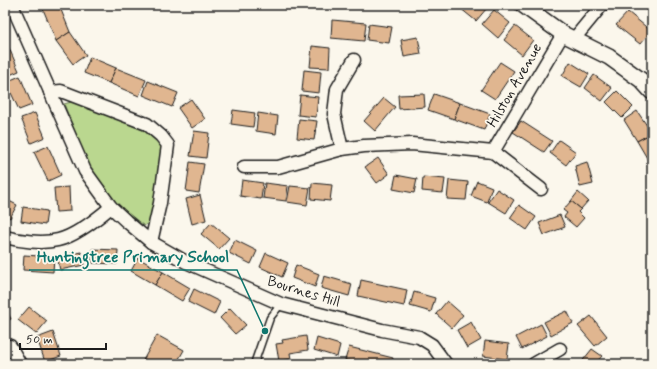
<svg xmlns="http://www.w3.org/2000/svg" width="657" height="369" viewBox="0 0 657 369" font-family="Mynerve,sans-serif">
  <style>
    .green { fill: #bad78f; stroke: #6b7a56 }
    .building { fill: #e0b690; stroke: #1c1c1c }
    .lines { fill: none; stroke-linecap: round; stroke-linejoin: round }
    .service-casing { stroke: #1c1c1c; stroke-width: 9 }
    .minor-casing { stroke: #1c1c1c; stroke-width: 15 }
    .tertiary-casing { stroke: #1c1c1c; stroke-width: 18 }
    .service { stroke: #fbf7ec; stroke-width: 6 }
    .minor { stroke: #fbf7ec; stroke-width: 12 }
    .tertiary { stroke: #fbf7ec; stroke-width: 15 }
    .labels { text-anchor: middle; stroke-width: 3.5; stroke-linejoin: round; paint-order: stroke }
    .street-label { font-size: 15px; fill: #1c1c1c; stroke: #fbf7ec }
    .leader { fill: none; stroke: #0f766e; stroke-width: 1.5 }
    .callout-dot { fill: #0f766e; stroke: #fbf7ec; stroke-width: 1.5 }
    .callout-label { font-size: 16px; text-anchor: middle; font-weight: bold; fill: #0f766e; stroke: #fbf7ec; stroke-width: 3.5; stroke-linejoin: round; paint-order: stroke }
  </style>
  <rect width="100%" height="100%" fill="#fbf7ec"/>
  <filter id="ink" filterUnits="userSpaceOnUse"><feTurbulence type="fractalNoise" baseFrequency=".025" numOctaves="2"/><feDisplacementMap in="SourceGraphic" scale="8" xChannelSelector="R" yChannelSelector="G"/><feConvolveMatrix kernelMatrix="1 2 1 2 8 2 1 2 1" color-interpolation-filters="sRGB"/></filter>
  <g filter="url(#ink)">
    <!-- green -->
    <polygon class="green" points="75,101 156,136 163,150 154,219 144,226 118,205 90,170 64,104"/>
    <!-- building -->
    <g class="building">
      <polygon points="53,5 59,5 70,32 56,41 43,9"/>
      <polygon points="462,5 483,5 487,8 476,21 460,8"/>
      <polygon points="619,5 630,5 625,11"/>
      <polygon points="494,10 510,23 498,38 482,24"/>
      <polygon points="628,12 651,31 640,44 616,25"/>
      <polygon points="332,20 366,23 364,41 331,38"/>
      <polygon points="369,24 392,27 389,43 367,40"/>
      <polygon points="515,26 533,40 522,55 504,40"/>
      <polygon points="70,32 86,55 73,64 56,41"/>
      <polygon points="418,37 421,54 404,57 401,40"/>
      <polygon points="312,46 330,48 329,68 310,67"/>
      <polygon points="9,48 19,71 5,77 5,50"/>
      <polygon points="90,57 116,68 109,83 84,73"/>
      <polygon points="500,62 514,71 495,99 481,90"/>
      <polygon points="570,62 589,74 581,87 562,76"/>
      <polygon points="116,68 146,80 139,96 109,83"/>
      <polygon points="304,70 321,72 319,93 302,91"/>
      <polygon points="594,75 612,88 602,101 585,88"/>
      <polygon points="20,76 32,105 19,110 6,82"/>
      <polygon points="148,81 178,93 172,107 143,95"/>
      <polygon points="617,91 633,107 622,118 606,102"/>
      <polygon points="424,94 425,107 399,109 398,95"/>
      <polygon points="434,94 460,103 454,119 428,110"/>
      <polygon points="300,95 318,97 316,117 298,115"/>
      <polygon points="384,98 395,107 375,131 364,121"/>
      <polygon points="191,99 205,119 192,128 178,108"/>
      <polygon points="460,103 490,114 484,130 454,119"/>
      <polygon points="233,110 255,113 253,127 231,124"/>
      <polygon points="637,111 652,133 637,141 624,120"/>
      <polygon points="35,113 45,137 31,143 21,118"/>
      <polygon points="258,113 278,116 276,134 256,131"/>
      <polygon points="299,119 317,121 314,140 297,138"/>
      <polygon points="521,121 552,141 544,152 513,132"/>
      <polygon points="194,131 209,133 206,158 190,156"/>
      <polygon points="652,133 652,165 651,165 637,141"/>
      <polygon points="559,140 576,152 566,165 550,153"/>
      <polygon points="48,146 61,175 48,181 34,152"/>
      <polygon points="378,158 389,174 377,183 365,167"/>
      <polygon points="190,162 204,164 199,193 186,191"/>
      <polygon points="587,162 593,184 580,187 575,166"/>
      <polygon points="396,175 417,179 414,193 393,189"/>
      <polygon points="423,177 445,179 443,193 422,191"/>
      <polygon points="242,180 263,183 261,199 240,196"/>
      <polygon points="449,180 468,182 466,200 447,199"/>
      <polygon points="477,181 492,187 487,202 471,196"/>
      <polygon points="265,183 288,186 286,201 263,198"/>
      <polygon points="312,183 332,185 330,201 311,199"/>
      <polygon points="290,186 310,188 307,205 287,202"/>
      <polygon points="69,187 70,211 56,212 54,188"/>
      <polygon points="497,189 514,200 506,213 488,202"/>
      <polygon points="578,192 588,201 581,209 571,201"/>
      <polygon points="200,195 206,220 192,224 186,199"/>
      <polygon points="5,199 17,205 10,218 5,215"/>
      <polygon points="571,201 581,209 578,212 584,218 576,227 564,217 567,213 563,210"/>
      <polygon points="519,205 536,217 527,230 510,218"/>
      <polygon points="23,207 47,211 45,225 21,221"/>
      <polygon points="560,215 565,227 544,235 539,223"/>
      <polygon points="211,223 229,238 219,249 201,234"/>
      <polygon points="235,240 257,251 251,264 229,253"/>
      <polygon points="92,249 118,250 117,264 92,263"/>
      <polygon points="81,252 84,265 60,270 57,257"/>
      <polygon points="266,253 288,263 282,277 260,267"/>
      <polygon points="24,255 54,257 53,272 23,270"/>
      <polygon points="138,258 163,272 155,285 131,271"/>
      <polygon points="296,265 319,274 315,287 292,278"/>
      <polygon points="163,272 190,288 182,301 155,285"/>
      <polygon points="324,276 352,284 349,296 321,288"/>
      <polygon points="361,280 407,290 404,306 358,296"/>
      <polygon points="194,289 220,302 214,315 188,302"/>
      <polygon points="414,292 435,298 431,312 410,306"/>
      <polygon points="447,301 463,315 452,328 436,314"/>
      <polygon points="5,307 11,319 5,322"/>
      <polygon points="29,307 47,321 36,334 18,320"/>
      <polygon points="230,308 246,325 235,334 220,318"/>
      <polygon points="567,311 573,323 551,335 544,322"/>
      <polygon points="591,316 607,336 595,346 578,326"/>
      <polygon points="471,322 481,340 467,348 457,330"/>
      <polygon points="541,324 547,336 522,349 516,337"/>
      <polygon points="53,332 61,356 45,362 37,338"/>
      <polygon points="157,335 184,350 176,364 141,364"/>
      <polygon points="306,336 308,350 290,353 291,359 279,361 276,344 283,343 282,340"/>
      <polygon points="317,338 340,345 337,357 314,350"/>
      <polygon points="485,341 509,344 507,359 483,356"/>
      <polygon points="349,347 393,358 392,364 362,364 345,360"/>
      <polygon points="592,349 602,356 595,364 580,364"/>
    </g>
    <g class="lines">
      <!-- service casing -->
      <g class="service-casing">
        <polyline id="service" points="254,364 270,318 281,304"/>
      </g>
      <!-- minor casing -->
      <g class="minor-casing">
        <g id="minor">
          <polyline points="12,5 85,171 111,207 126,221 151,242 186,262 281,304 382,330 419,337 432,345 446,364"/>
          <polyline points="574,39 602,5"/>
          <polyline points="50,92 61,91 147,124 161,136 168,145 160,203 151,242"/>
          <polyline points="342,149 334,114 337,89 354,60"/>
          <polyline points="493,152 541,189"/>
          <polyline points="244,167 278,167 342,149 364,146 412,144 493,152 563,34"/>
          <path d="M5,237C20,241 42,244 58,240C76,236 98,218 111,207"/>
          <polyline points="10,346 20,364"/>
          <polyline points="534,364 560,349"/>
        </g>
      </g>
      <!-- tertiary casing -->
      <g class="tertiary-casing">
        <polyline id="tertiary" points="523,5 563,34 609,57 641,80 652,92"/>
      </g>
      <!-- service -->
      <use href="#service" class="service"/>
      <!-- minor -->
      <use href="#minor" class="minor"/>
      <!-- tertiary -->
      <use href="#tertiary" class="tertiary"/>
    </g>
  </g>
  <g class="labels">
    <!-- street labels -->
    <g class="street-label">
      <text transform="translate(514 85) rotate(-60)" y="5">Hilston Avenue</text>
      <text transform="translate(304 291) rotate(17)" y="5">Bournes Hill</text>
    </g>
  </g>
  <!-- callouts -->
  <path class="leader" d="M265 331L237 270H29"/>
  <circle class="callout-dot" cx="265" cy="331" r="4"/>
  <g class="callout-label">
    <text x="133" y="262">Huntingtree Primary School</text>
  </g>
  <!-- margin -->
  <rect width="657" height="369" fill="none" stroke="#fbf7ec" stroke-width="20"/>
  <rect x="10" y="10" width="637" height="349" fill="none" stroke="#1c1c1c" stroke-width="1.5" filter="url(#ink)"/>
  <!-- scale -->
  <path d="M20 343v6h86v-6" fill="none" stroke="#1c1c1c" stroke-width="2"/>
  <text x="26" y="343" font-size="12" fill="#1c1c1c" stroke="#fbf7ec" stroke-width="3" paint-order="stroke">50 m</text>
</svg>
